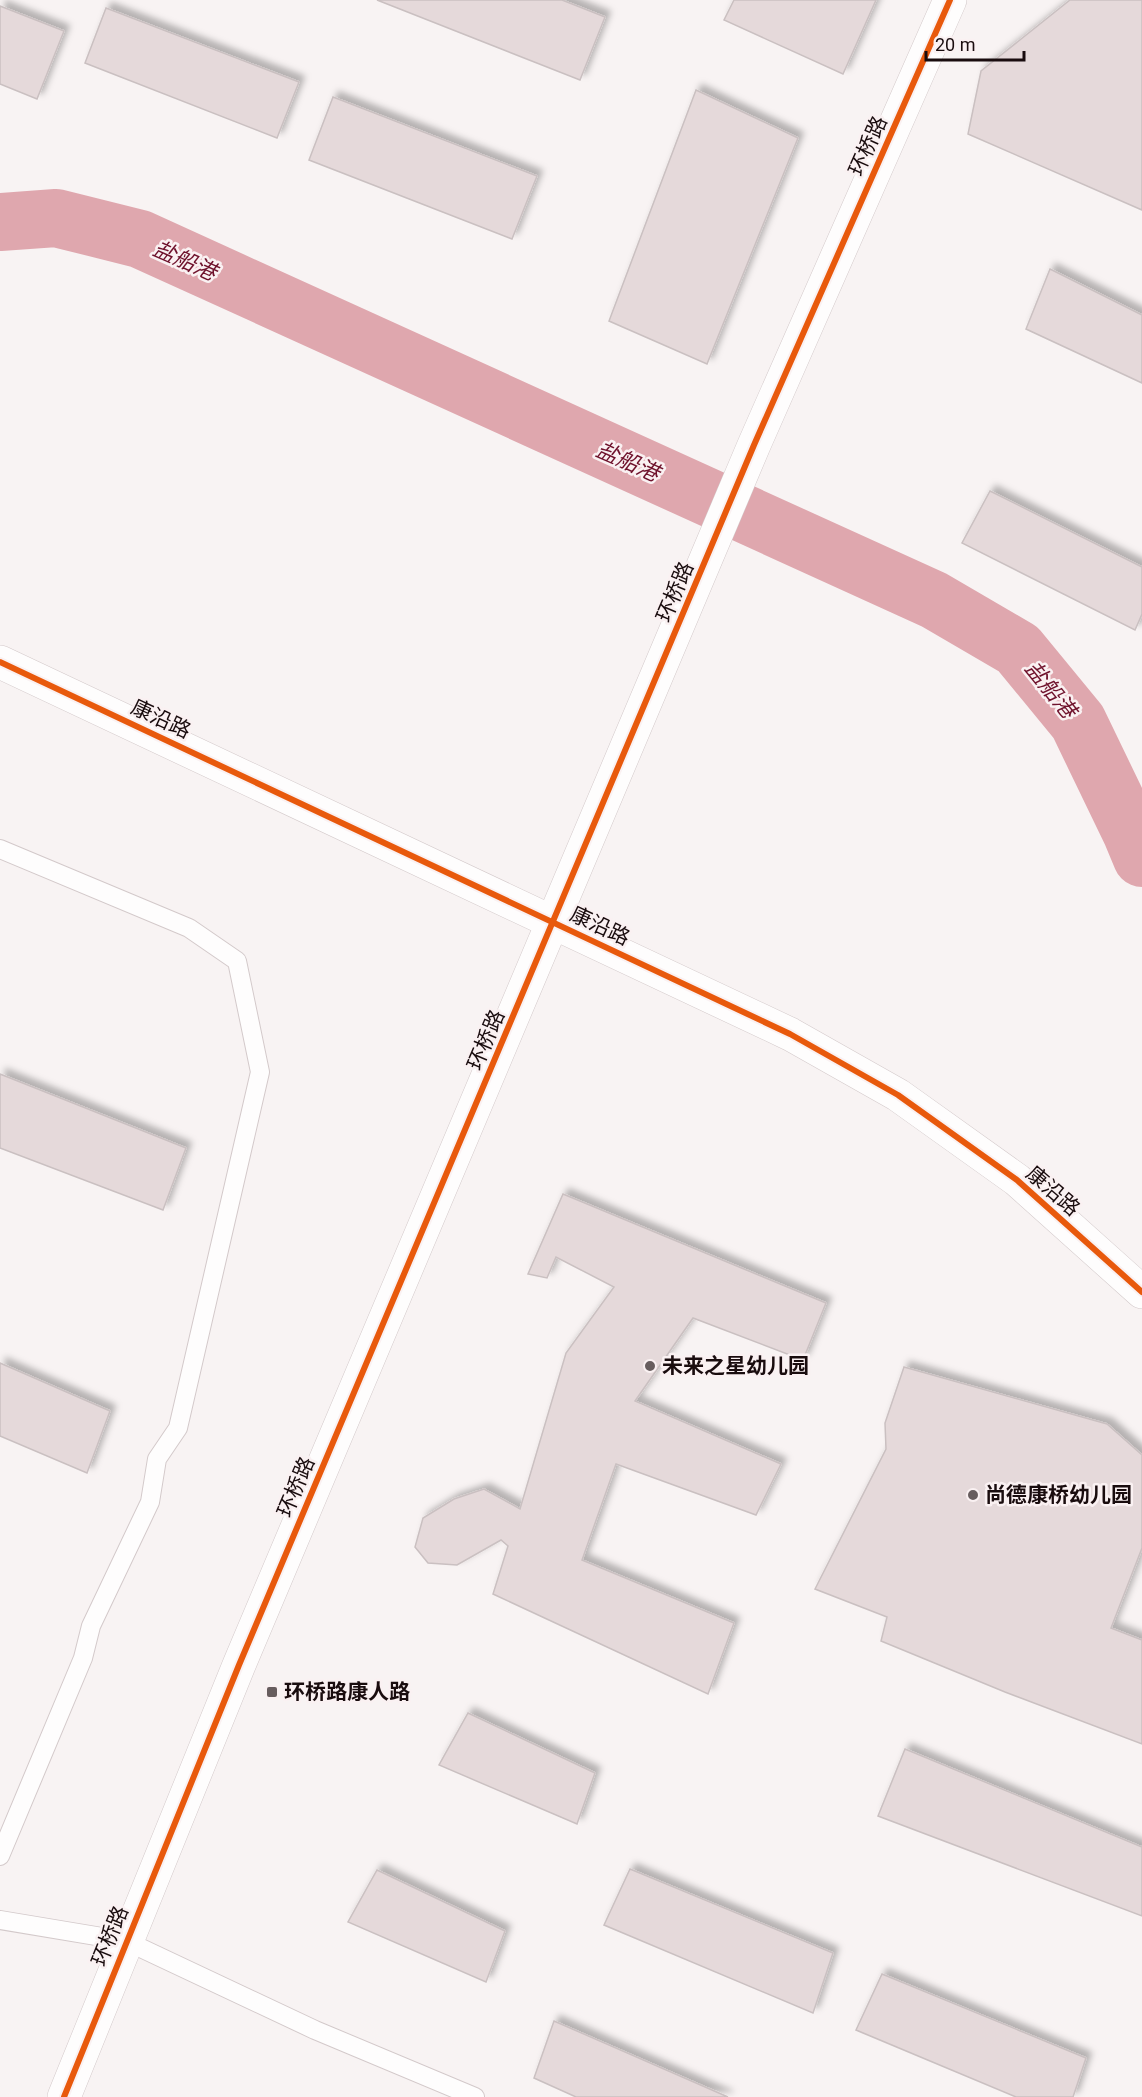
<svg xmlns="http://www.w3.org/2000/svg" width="1142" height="2097" viewBox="0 0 1142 2097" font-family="Roboto,'Noto Sans SC',sans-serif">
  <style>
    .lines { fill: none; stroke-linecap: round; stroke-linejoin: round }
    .river { stroke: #dfa7ae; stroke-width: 58 }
    .building { fill: #e5d9da; stroke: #cac0c1; stroke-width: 1.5; filter: url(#shadow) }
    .service-casing { stroke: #d3c9ca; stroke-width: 20 }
    .minor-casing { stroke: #d3c9ca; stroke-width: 34 }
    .tertiary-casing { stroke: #d3c9ca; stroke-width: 34 }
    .service { stroke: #fefdfd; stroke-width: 18 }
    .minor { stroke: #fefdfd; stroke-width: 33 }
    .tertiary { stroke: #fefdfd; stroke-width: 33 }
    .cycleway-casing { stroke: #faf1f2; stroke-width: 10 }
    .cycleway { stroke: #e8590c; stroke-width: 6 }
    .poi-dot { fill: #675d5e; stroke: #faf1f2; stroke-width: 2 }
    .labels { text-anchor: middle; stroke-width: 5; stroke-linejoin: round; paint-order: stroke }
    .street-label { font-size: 21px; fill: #190c0e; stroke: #faf1f2 }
    .poi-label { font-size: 21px; font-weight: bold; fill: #190c0e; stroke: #faf1f2; text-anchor: start }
    .water-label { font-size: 22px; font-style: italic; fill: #6f122c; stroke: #faf1f2 }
  </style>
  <defs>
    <filter id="shadow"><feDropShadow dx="5.5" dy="-5.5" stdDeviation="3" flood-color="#0004"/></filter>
  </defs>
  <rect width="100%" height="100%" fill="#f8f3f3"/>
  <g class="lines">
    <!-- river -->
    <polyline class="river" points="0,222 56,218 140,239 934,600 1018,649 1078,722 1132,834 1142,858"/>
  </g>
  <!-- building -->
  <g class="building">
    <polygon points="377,0 562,0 605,17 580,80"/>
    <polygon points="734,0 876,0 843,74 724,20"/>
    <polygon points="1070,0 1142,0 1142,210 968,134 981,71"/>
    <polygon points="0,6 64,31 37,99 0,84"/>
    <polygon points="106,8 299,82 277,138 85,63"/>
    <polygon points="696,90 798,138 707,364 609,321"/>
    <polygon points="333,97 537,176 512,239 309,160"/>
    <polygon points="1050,269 1142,315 1142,383 1026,329"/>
    <polygon points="990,491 1142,567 1142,614 1135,630 962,543"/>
    <polygon points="0,1074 186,1148 163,1210 0,1148"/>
    <polygon points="563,1194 826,1303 803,1360 693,1318 635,1401 781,1464 756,1515 616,1464 582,1560 734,1623 708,1694 493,1594 508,1546 501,1540 457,1565 428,1563 415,1547 423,1518 454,1499 484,1489 520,1509 566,1353 614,1287 556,1257 547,1278 528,1274"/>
    <polygon points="0,1363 110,1411 87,1473 0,1436"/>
    <polygon points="904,1367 1107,1424 1142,1455 1142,1548 1111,1628 1142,1640 1142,1744 1005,1692 881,1641 887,1617 815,1589 886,1449 885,1423"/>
    <polygon points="468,1713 595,1773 577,1824 439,1765"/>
    <polygon points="905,1749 1142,1847 1142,1916 878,1816"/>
    <polygon points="630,1869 833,1953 813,2013 604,1925"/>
    <polygon points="377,1870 505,1931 486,1982 348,1922"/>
    <polygon points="882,1974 1086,2058 1073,2097 1016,2097 856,2030"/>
    <polygon points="554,2021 728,2097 576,2097 534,2078"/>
  </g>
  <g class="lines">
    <!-- service casing -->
    <g class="service-casing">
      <g id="service">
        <polyline points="0,849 189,928 237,961 260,1072 178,1428 157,1459 150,1502 91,1626 83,1658 0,1856"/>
        <polyline points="0,1920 126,1941 315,2030 475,2097"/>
      </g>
    </g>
    <!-- minor casing -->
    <g class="minor-casing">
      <polyline id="minor" points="0,662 790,1034 898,1095 1017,1180 1142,1292"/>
    </g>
    <!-- tertiary casing -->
    <g class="tertiary-casing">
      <polyline id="tertiary" points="64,2097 239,1665 754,445 950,0"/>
    </g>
    <!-- service -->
    <use href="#service" class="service"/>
    <!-- minor -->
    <use href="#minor" class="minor"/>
    <!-- tertiary -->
    <use href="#tertiary" class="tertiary"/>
    <!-- cycleway casing -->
    <g class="cycleway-casing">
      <g id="cycleway">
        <polyline points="0,662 790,1034 898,1095 1017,1180 1142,1292"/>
        <polyline points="64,2097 239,1665 754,445 950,0"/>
      </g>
    </g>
    <!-- cycleway -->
    <use href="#cycleway" class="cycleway"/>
  </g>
  <!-- markers -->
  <g class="poi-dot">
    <circle cx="650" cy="1366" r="6"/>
    <circle cx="973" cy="1495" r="6"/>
    <rect x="266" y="1686" width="12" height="12" rx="3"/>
  </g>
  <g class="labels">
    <!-- street labels -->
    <g class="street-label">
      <text transform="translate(868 146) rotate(-66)" y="7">环桥路</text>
      <text transform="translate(675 592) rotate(-67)" y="7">环桥路</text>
      <text transform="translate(161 719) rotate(25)" y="7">康沿路</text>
      <text transform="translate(600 926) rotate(25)" y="7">康沿路</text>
      <text transform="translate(486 1040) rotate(-67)" y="7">环桥路</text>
      <text transform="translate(1053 1191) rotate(41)" y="7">康沿路</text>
      <text transform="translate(296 1487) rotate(-67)" y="7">环桥路</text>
      <text transform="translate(110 1936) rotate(-68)" y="7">环桥路</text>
    </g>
    <!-- poi labels -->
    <g class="poi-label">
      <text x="662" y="1373">未来之星幼儿园</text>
      <text x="985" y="1502">尚德康桥幼儿园</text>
      <text x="284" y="1699">环桥路康人路</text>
    </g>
    <!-- water labels -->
    <g class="water-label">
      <text transform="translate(185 260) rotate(24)" y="8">盐船港</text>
      <text transform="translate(628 461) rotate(24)" y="8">盐船港</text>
      <text transform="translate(1051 689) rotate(51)" y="8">盐船港</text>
    </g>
  </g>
  <!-- scale -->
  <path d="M926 51v9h98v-9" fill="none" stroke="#190c0e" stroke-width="3"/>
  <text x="935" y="51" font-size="18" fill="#190c0e" stroke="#faf1f2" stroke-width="4.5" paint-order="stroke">20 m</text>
</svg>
